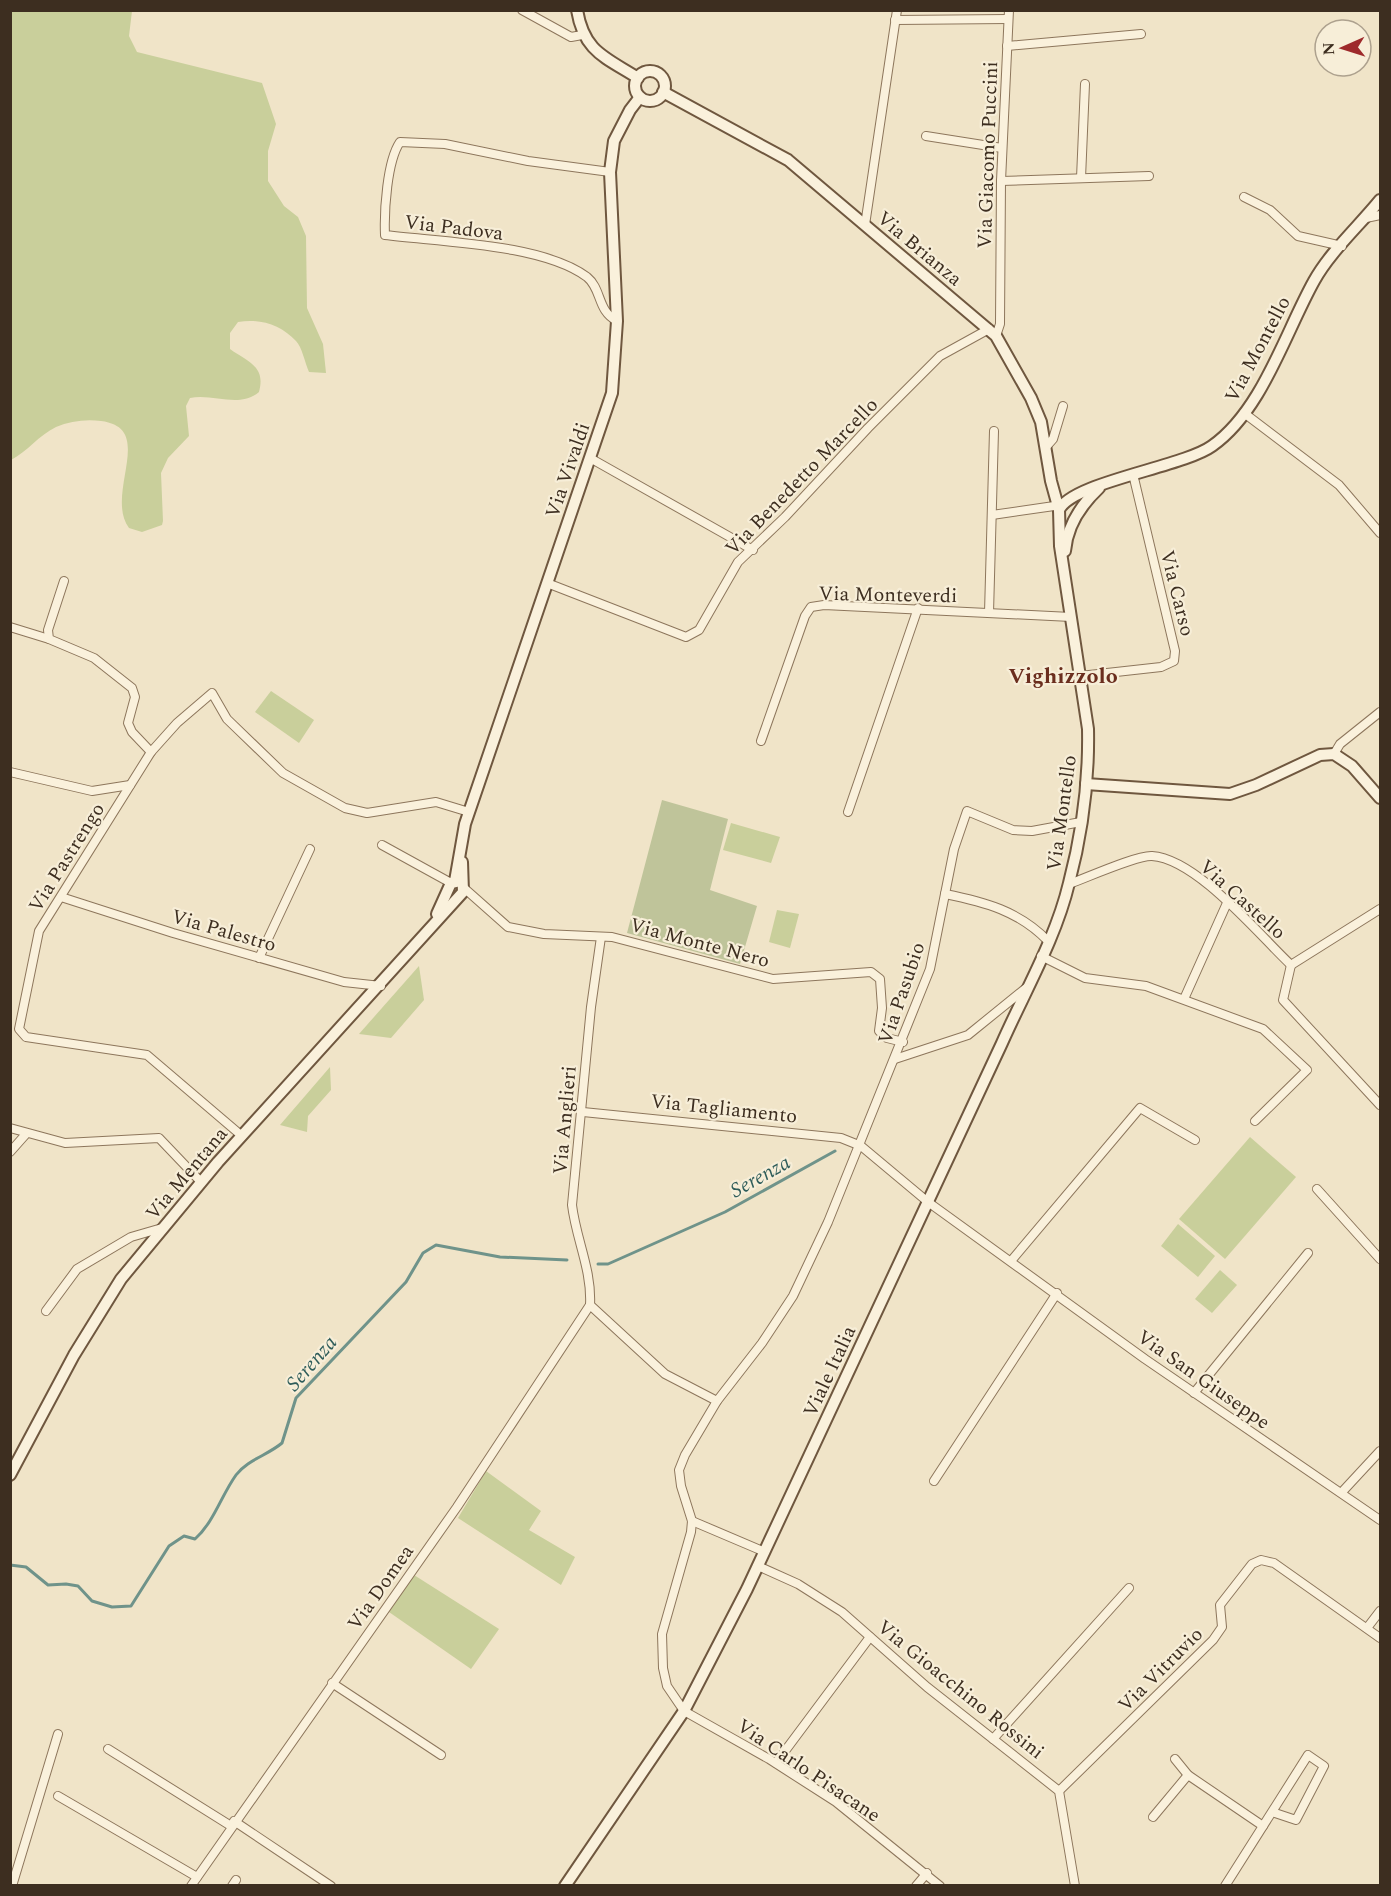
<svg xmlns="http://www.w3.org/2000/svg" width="1391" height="1896" viewBox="0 0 1391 1896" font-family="Spectral,serif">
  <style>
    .green { fill: #c9cf9b }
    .cemetery { fill: #bfc49a }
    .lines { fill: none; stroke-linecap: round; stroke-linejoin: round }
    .stream { stroke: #6f938a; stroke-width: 3 }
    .street-casing { stroke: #8d765c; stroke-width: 10 }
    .secondary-casing { stroke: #6f573f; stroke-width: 14 }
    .street { stroke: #faf1dc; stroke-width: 8 }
    .secondary { stroke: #faf1dc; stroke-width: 10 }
    .labels { text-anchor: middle; stroke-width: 4.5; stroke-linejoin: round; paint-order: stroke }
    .street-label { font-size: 20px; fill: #3d2e20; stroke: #f7eed8 }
    .water-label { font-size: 21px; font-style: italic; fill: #2f5d5a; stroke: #f7eed8 }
    .quarter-label { font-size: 22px; font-weight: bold; fill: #6b2e1e; stroke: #f7eed8 }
  </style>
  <rect width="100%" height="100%" fill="#f0e4c8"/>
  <!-- green -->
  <g class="green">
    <path d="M11,10L132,11L129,36L137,52L262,83L276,124L268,151V181L284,206L298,217L306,236L307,308L323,344L326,373L309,372C305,363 302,347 296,341C281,325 260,318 238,322L230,333V349C248,362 266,366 259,392C239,409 213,393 190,398L186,406L189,436L168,458L161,473L163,521L162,525L142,532L129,528C104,494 157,428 101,421C86,419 70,421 56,427C39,435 27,452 11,460Z"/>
    <polygon points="271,691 314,720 299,743 255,712"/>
    <polygon points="731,823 780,837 771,863 723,850"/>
    <polygon points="777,910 799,914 790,948 769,942"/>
    <polygon points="419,966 424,1000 391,1038 359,1034"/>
    <polygon points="330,1067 331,1090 308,1116 307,1132 280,1125"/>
    <polygon points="1250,1137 1296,1177 1225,1259 1179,1219"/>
    <polygon points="1178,1224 1215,1256 1198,1277 1161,1246"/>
    <polygon points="1220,1270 1237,1285 1212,1313 1195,1299"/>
    <polygon points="486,1471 541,1511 529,1530 575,1557 561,1585 458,1518"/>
    <polygon points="414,1575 499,1629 471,1669 389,1612"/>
  </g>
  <!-- cemetery -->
  <polygon class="cemetery" points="662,800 728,819 710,890 757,906 740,964 627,933"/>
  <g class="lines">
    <!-- stream -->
    <g class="stream">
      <polyline points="598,1264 608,1264 725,1212 835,1151"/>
      <path d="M10,1565L26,1567L48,1585L66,1584L78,1586L92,1601L112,1607L131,1606L169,1546L184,1536L195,1539C214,1522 221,1496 236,1475C247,1460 268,1455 282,1443L296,1398L406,1282L423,1253L436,1245L500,1257L567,1260"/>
    </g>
    <!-- street casing -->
    <g class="street-casing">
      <g id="street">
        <polyline points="522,10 571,37 582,35"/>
        <polyline points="895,20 1008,19"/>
        <polyline points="1007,46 1141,34"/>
        <polyline points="926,136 1002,148"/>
        <path d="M610,172L528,161L445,144L400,142C387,161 384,211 385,235C441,242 543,244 587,277C602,289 597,311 617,321"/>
        <polyline points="1081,178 1085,84"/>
        <polyline points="1001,181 1149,176"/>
        <polyline points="1244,197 1270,210 1298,236 1342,246"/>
        <polyline points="1366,218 1380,215"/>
        <polyline points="865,225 897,10"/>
        <polyline points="996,336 1000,324 1001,181 1009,10"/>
        <polyline points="1244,413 1339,485 1380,533"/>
        <polyline points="1046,447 1053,439 1063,406"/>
        <polyline points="590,458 753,550"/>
        <polyline points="992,515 1061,505"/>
        <polyline points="64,581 48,630 49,639 94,658 132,688 135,697 128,723 132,732 151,752"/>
        <polyline points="547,583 686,637 699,630 738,562 785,517 868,428 940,356 989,329"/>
        <polyline points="989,613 994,431"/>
        <polyline points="10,627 49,639"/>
        <polyline points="1080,676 1161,667 1174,661 1175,651 1133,474"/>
        <polyline points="761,741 805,616 811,607 824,605 1071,617"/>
        <polyline points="1334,754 1340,744 1380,712"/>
        <polyline points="10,772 92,791 130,785"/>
        <polyline points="848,812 918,608"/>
        <polyline points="382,845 451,883"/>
        <path d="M1069,884C1086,878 1137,855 1152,856C1197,859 1258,934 1291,965"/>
        <polyline points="464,888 508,927 544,934 612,937 773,979 871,972 880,979 882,1008 879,1031 887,1038 903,1042"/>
        <path d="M945,894C985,902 1019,911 1048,941"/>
        <polyline points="61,897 173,933 344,982 381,986"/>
        <polyline points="1041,956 1085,978 1146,986 1263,1029 1307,1070 1255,1121"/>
        <polyline points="259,958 310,849"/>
        <polyline points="1291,965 1283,1000 1380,1105"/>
        <polyline points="1291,965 1380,909"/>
        <polyline points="1184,999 1227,903"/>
        <polyline points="895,1059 968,1035 1026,988"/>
        <polyline points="583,1112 841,1138 861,1146 928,1202 1145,1359 1380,1520"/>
        <polyline points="10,1128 65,1143 159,1138 201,1182"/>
        <polyline points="242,1136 147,1055 26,1037 19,1029 39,931 151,752 177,723 212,693 227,719 283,773 345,808 367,813 436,802 469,812"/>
        <polyline points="10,1152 26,1134"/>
        <polyline points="1317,1189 1380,1259"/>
        <polyline points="1011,1261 1140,1108 1195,1140"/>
        <polyline points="590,1305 665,1374 717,1401"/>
        <polyline points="46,1311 77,1269 131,1237 162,1228"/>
        <polyline points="1194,1393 1308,1253"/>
        <polyline points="934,1481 1057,1293"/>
        <polyline points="1342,1492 1380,1451"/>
        <polyline points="692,1521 765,1552"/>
        <polyline points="758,1566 798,1584 842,1612 927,1687 1059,1791 1075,1886"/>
        <polyline points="1367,1628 1380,1611"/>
        <polyline points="332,1683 441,1755"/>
        <polyline points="993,1739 1129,1588"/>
        <polyline points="108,1749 231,1826"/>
        <polyline points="1175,1759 1188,1775"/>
        <polyline points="776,1763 870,1637"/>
        <polyline points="1059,1791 1213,1640 1222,1627 1220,1605 1252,1564 1261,1560 1274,1563 1380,1638"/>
        <polyline points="58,1796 197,1877"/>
        <polyline points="1153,1817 1188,1775 1263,1826"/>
        <polyline points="234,1821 331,1886"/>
        <polyline points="12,1886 58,1734"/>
        <path d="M191,1886L457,1507L590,1305C592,1270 576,1239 572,1205L591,1007L601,937"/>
        <polyline points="232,1886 236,1880"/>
        <polyline points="916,1886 927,1873"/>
        <polyline points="940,1886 836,1802 769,1759 684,1711 667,1686 663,1668 662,1634 691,1532 692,1521 681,1486 679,1470 685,1455 717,1401 762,1343 793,1296 828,1222 930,969 954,849 967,811 1013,830 1032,831 1081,822"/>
        <polyline points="1225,1886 1308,1755 1324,1766 1296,1820 1272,1812"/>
      </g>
    </g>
    <!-- secondary casing -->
    <g class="secondary-casing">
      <g id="secondary">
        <path d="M577,10C584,52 605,57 638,78"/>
        <circle cx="650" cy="86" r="15"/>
        <path d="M1059,510C1072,482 1183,467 1212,446C1262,411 1285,333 1314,281C1330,252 1359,226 1380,200"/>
        <path d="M1065,551C1067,526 1081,505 1099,488"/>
        <polyline points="1086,784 1230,794 1256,785 1320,755 1334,754 1352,766 1380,798"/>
        <polyline points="455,881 465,824 612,393 617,321 610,172 614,141 630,110 640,97"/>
        <polyline points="437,914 451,883 460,881"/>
        <polyline points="10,1475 74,1355 121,1279 218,1162 463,892 462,862"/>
        <path d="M565,1886L684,1711L747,1589L1002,1043C1025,991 1056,938 1069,883C1082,834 1089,780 1088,729L1060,546L1059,510L1051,481L1041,422L1031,398L996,336L788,160L663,92"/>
      </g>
    </g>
    <!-- street -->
    <use href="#street" class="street"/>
    <!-- secondary -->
    <use href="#secondary" class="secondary"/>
  </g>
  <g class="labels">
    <!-- street labels -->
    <g class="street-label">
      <text transform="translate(987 155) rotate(-88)" y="7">Via Giacomo Puccini</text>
      <text transform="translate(454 227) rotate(7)" y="7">Via Padova</text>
      <text transform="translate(920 248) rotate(40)" y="7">Via Brianza</text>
      <text transform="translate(1257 349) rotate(-62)" y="7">Via Montello</text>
      <text transform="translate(567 470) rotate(-71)" y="7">Via Vivaldi</text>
      <text transform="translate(801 476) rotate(-46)" y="7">Via Benedetto Marcello</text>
      <text transform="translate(1178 593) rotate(76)" y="7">Via Carso</text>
      <text transform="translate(888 594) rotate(1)" y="7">Via Monteverdi</text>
      <text transform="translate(1061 813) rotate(-82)" y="7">Via Montello</text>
      <text transform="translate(66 857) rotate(-58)" y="7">Via Pastrengo</text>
      <text transform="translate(1243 899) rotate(42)" y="7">Via Castello</text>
      <text transform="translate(224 930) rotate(16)" y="7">Via Palestro</text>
      <text transform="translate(700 942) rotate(15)" y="7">Via Monte Nero</text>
      <text transform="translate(901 993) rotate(-71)" y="7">Via Pasubio</text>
      <text transform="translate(724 1108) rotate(6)" y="7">Via Tagliamento</text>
      <text transform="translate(564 1120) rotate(-85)" y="7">Via Anglieri</text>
      <text transform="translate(186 1173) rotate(-50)" y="7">Via Mentana</text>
      <text transform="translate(829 1371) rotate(-65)" y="7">Viale Italia</text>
      <text transform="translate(1204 1379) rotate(35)" y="7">Via San Giuseppe</text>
      <text transform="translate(380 1587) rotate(-55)" y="7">Via Domea</text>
      <text transform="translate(1160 1669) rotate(-45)" y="7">Via Vitruvio</text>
      <text transform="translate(961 1689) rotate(39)" y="7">Via Gioacchino Rossini</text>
      <text transform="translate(809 1770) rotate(34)" y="7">Via Carlo Pisacane</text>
    </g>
    <!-- water labels -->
    <g class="water-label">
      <text transform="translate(760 1176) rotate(-29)" y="7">Serenza</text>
      <text transform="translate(311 1363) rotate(-49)" y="7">Serenza</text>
    </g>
    <!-- quarter labels -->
    <g class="quarter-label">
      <text x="1063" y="683">Vighizzolo</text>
    </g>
  </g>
  <!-- border -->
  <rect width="1391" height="1896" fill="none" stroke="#3d2e20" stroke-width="24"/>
  <!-- north arrow -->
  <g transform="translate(1343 48) rotate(267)"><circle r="28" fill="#f7eed8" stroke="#ada18e" stroke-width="1.5"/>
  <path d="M0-4.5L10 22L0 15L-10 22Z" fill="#9e2a2b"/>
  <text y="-9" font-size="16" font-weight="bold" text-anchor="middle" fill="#3d2e20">N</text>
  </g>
</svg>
